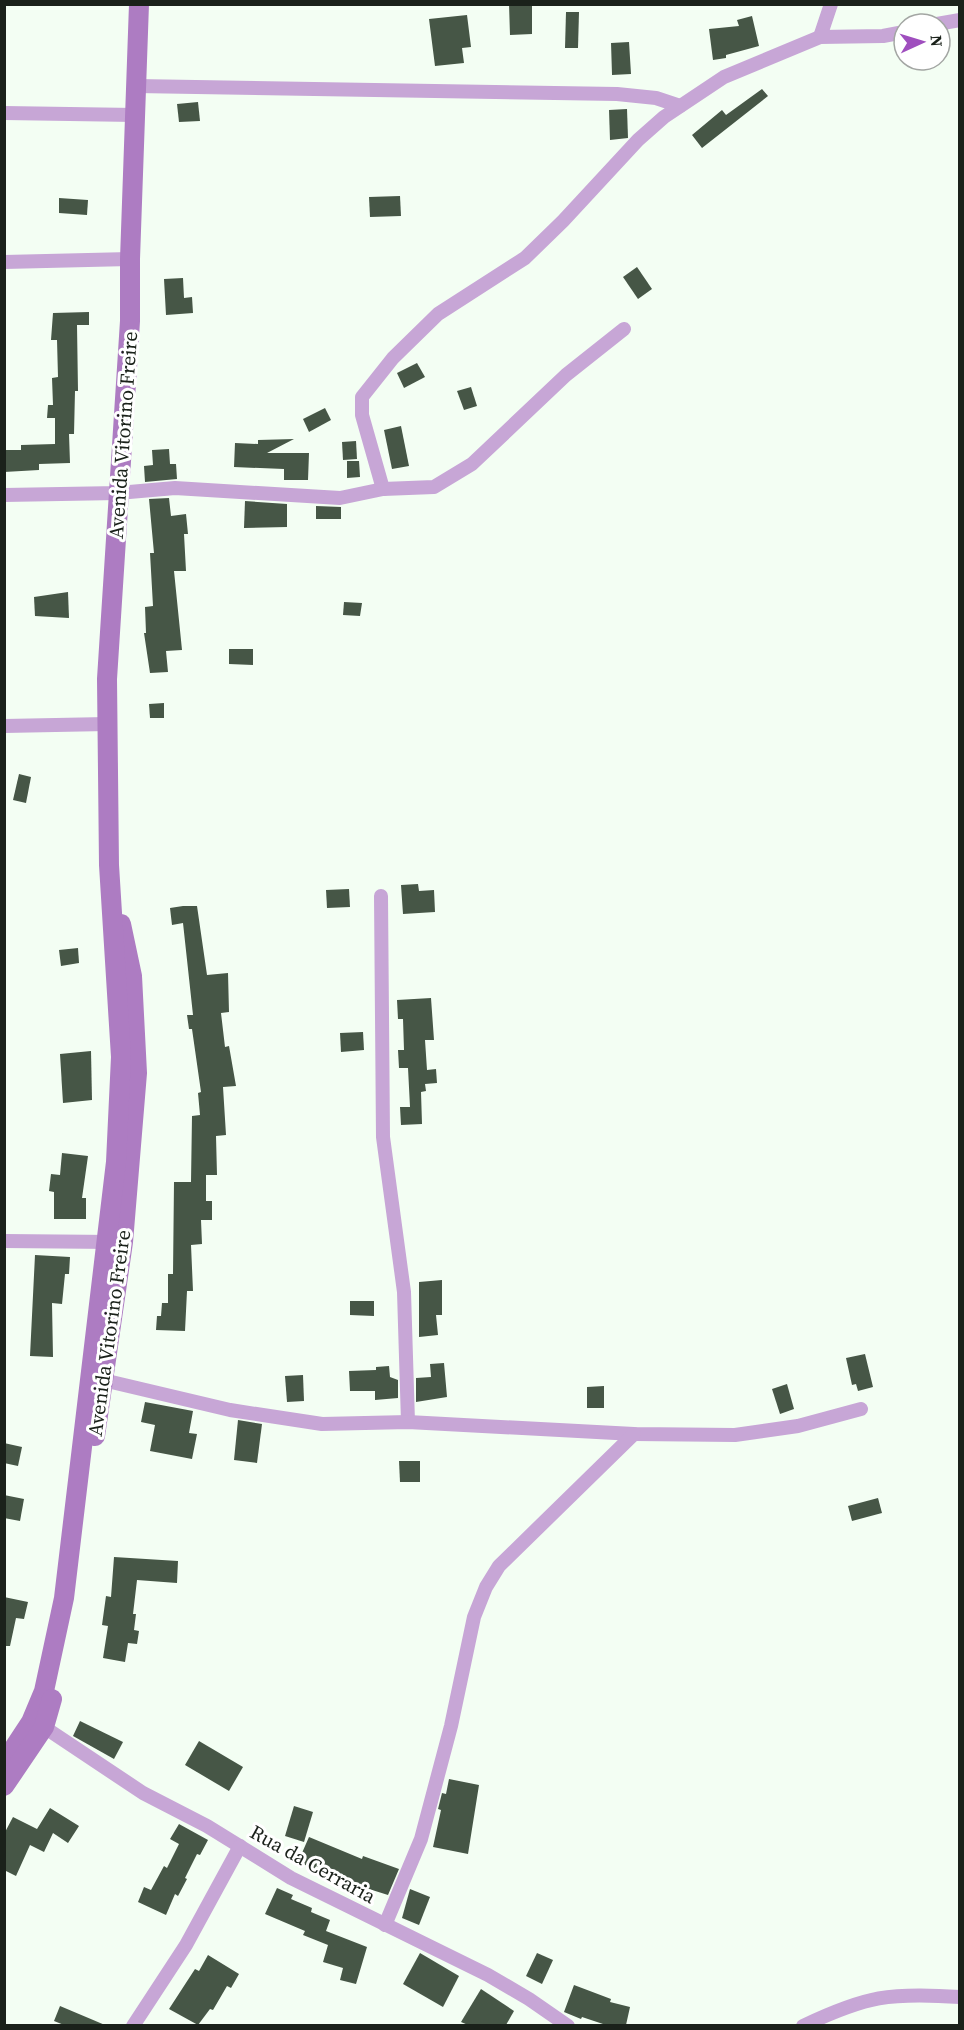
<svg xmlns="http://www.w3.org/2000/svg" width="964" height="2030" viewBox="0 0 964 2030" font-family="'Source Serif 4',serif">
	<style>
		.building { fill: #465646 }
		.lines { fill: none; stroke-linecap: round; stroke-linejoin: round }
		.street { stroke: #c7a6d6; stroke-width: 14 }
		.secondary { stroke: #ad7cc2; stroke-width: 20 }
		.labels { text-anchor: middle; stroke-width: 6; stroke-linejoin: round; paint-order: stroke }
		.street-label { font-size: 20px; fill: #1a211a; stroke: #fff }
	</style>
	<rect width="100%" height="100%" fill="#f3fef3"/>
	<!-- building -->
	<g class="building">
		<path d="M509 4H532V34L510 35Z"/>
		<path d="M566 12H579L578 48H565Z"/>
		<path d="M467 15 471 47 462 48 464 63 435 66 429 19Z"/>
		<path d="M752 16 759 46 726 55V58L713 60 709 29 739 26 737 20Z"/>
		<path d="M629 42 631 74 612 75 611 43Z"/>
		<path d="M762 89 768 96 702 148 692 135 722 110 726 115Z"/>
		<path d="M198 102 200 121 179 122 177 104Z"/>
		<path d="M627 109 628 138 610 140 609 110Z"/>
		<path d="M400 196 401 216 370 217 369 197Z"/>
		<path d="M59 198 88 200 87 215 59 213Z"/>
		<path d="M637 267 652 289 638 299 623 277Z"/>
		<path d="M183 278 184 298 192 297 193 313 166 315 164 279Z"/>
		<path d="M89 312V325H77L78 391H75L74 434H69L70 463 39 464V470L4 472V450H21V445L55 444V418H47L48 405H53L52 378 58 377 57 340H51L53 313Z"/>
		<path d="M417 363 425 377 404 388 397 373Z"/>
		<path d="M471 387 477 406 464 410 457 391Z"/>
		<path d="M325 408 331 420 309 432 303 419Z"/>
		<path d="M401 426 409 466 392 469 384 430Z"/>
		<path d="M294 439 267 453H309L308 480H284V469L234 467 235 443 258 444V440Z"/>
		<path d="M356 441 357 459 343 460 342 442Z"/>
		<path d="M169 449 170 464H176L177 479 145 482 144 466 153 465 152 450Z"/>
		<path d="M347 461H359L360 477 347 478Z"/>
		<path d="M169 498 171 516 186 514 188 534H184L186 571H174L182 650 166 651 168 672 150 673 144 633H146L145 607 153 606 150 553H154L149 499Z"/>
		<path d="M245 501 287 504V527L244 528Z"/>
		<path d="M316 506 341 507V519H316Z"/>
		<path d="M68 592 69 618 35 616 34 597Z"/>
		<path d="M344 602 362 603 360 616 343 615Z"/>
		<path d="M229 649H253V665L229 664Z"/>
		<path d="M164 703V718H150L149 704Z"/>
		<path d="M19 774 31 777 26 803 13 800Z"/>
		<path d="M418 884 419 891 434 890 435 912 403 914 401 885Z"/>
		<path d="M349 889 350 907 327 908 326 890Z"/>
		<path d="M183 906H197L207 975 228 973 229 1012 221 1013 225 1047 229 1046 236 1086 223 1087 226 1135 216 1136 217 1175H206V1201H212V1220H201L202 1244 191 1245 193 1291H187L185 1331 156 1330 157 1316H161L162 1303H168V1274H173L174 1182H191L192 1116 200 1115 198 1093 201 1092 192 1029H189L187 1015H193L183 923 172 925 170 908Z"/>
		<path d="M78 948 79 963 61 966 59 950Z"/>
		<path d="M431 998 434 1040H425L427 1070 436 1069 437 1083 425 1084 426 1091 421 1092 422 1124 401 1125 400 1107H410L408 1068H399L398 1050H404L403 1019H398L397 1000Z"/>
		<path d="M363 1032 364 1050 341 1052 340 1033Z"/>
		<path d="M91 1051 92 1100 63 1103 60 1054Z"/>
		<path d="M62 1153 88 1156 82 1198H86V1219H54V1192L49 1191 51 1174 60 1175Z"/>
		<path d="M35 1255 70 1257 69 1274H65L62 1304 52 1303 53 1357 30 1356Z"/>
		<path d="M442 1280V1315H436L438 1335 419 1337V1282Z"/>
		<path d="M350 1301H374V1316L350 1315Z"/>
		<path d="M865 1354 873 1387 858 1391 856 1384 852 1385 846 1358Z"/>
		<path d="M444 1363 447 1397 416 1402V1378L431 1377 430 1364Z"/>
		<path d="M389 1366 390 1377 398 1380V1398L375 1400V1391H350L349 1371 376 1370V1367Z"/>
		<path d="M303 1375 304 1401 287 1402 285 1376Z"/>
		<path d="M787 1384 794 1409 780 1414 772 1389Z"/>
		<path d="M604 1386V1408H587V1387Z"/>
		<path d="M145 1402 193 1411 189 1433 197 1434 192 1459 150 1451 155 1425 141 1422Z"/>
		<path d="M238 1420 262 1424 257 1463 234 1460Z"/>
		<path d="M4 1443 22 1447 18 1466 4 1463Z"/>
		<path d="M399 1461H420V1482H400Z"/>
		<path d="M4 1495 24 1499 20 1521 4 1518Z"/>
		<path d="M878 1498 882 1513 852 1521 848 1506Z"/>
		<path d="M114 1557 178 1561 177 1583 137 1580 133 1614H136L134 1630 139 1631 137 1644 128 1643 125 1662 103 1658 108 1626 102 1625 106 1596 111 1597Z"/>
		<path d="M4 1597 28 1602 24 1619 16 1618 10 1646H4Z"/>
		<path d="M80 1721 123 1742 114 1759 73 1736Z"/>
		<path d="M199 1741 243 1767 229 1791 185 1765Z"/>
		<path d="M449 1779 479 1785 468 1854 433 1847 441 1810 438 1809 442 1793 446 1794Z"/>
		<path d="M294 1806 313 1812 304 1842 285 1836Z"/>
		<path d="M50 1808 79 1826 68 1843 53 1833 44 1852 30 1845 16 1876 4 1870V1834L13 1817 37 1829Z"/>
		<path d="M179 1824 208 1840 200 1855 197 1854 185 1878 187 1879 178 1896 175 1894 166 1915 138 1902 144 1887 151 1890 164 1866 167 1868 179 1844 170 1839Z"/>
		<path d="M309 1837 362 1859 363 1856 399 1869 388 1895 353 1884 354 1882 316 1866 315 1869 298 1862Z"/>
		<path d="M277 1888 293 1895 291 1899 312 1908 311 1912 330 1920 326 1931 367 1947 356 1984 340 1980 343 1968 323 1962 328 1945 303 1935 305 1931 265 1914Z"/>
		<path d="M410 1889 430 1897 419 1925 402 1918Z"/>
		<path d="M420 1953 459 1976 443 2007 403 1984Z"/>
		<path d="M537 1953 553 1960 542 1984 526 1976Z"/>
		<path d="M208 1955 239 1974 231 1988 227 1986 213 2010 210 2009 198 2025 169 2009 195 1969 199 1971Z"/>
		<path d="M574 1985 611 1999 610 2002 630 2007 626 2025 603 2024 582 2017 581 2019 564 2012Z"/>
		<path d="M481 1989 514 2011 506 2025H468L461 2022Z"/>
		<path d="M60 2006 105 2025H64L54 2021Z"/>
	</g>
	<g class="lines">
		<!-- street -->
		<g class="street">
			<path d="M937 24 960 20"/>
			<path d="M820 37 831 4"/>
			<path d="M136 86 617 94 656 98 680 106"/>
			<path d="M4 113 135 115"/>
			<path d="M4 262 130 259"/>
			<path d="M383 489 362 415V397L393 358 438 314 525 258 563 221 638 140 664 117 724 77 820 37 883 36 904 32"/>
			<path d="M4 495 118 493 175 488 340 498 383 489 434 487 472 464 566 375 624 329"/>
			<path d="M4 726 107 724"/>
			<path d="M381 896 383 1137 404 1292 408 1422"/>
			<path d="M4 1241 113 1242"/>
			<path d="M103 1380 230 1410 322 1424 408 1422 634 1434 735 1435 798 1426 861 1409"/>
			<path d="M44 1727 143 1793 207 1826 291 1878 488 1975 529 1999 568 2026"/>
			<path d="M385 1925 421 1839 451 1726 474 1617 486 1587 499 1566 634 1434"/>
			<path d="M133 2026 186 1945 240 1846"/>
			<path d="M803 2026C866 1996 890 1992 960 1997"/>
		</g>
		<!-- secondary -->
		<g class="secondary">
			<path d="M95 1436 123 1242 137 1073 132 976 121 924"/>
			<path d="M4 1763 31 1722 44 1691 64 1598 116 1162 121 1057 109 865 107 679 130 321V259L139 4"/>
			<path d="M4 1786 44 1727 52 1699"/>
		</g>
	</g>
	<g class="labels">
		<!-- street labels -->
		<g class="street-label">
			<text transform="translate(123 435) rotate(-86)" y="7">Avenida Vitorino Freire</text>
			<text transform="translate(109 1333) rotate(-82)" y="7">Avenida Vitorino Freire</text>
			<text transform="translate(313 1864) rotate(29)" y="7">Rua da Cerraria</text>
		</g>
	</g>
	<!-- border -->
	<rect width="964" height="2030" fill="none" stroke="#1a211a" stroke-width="12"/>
	<!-- north arrow -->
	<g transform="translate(922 42) rotate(86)"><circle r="28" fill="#ffffff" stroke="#a3a6a3" stroke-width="1.5"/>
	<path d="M0-4.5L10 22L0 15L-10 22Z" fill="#9f4ebe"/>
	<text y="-9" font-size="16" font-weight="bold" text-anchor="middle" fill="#1a211a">N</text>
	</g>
</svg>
